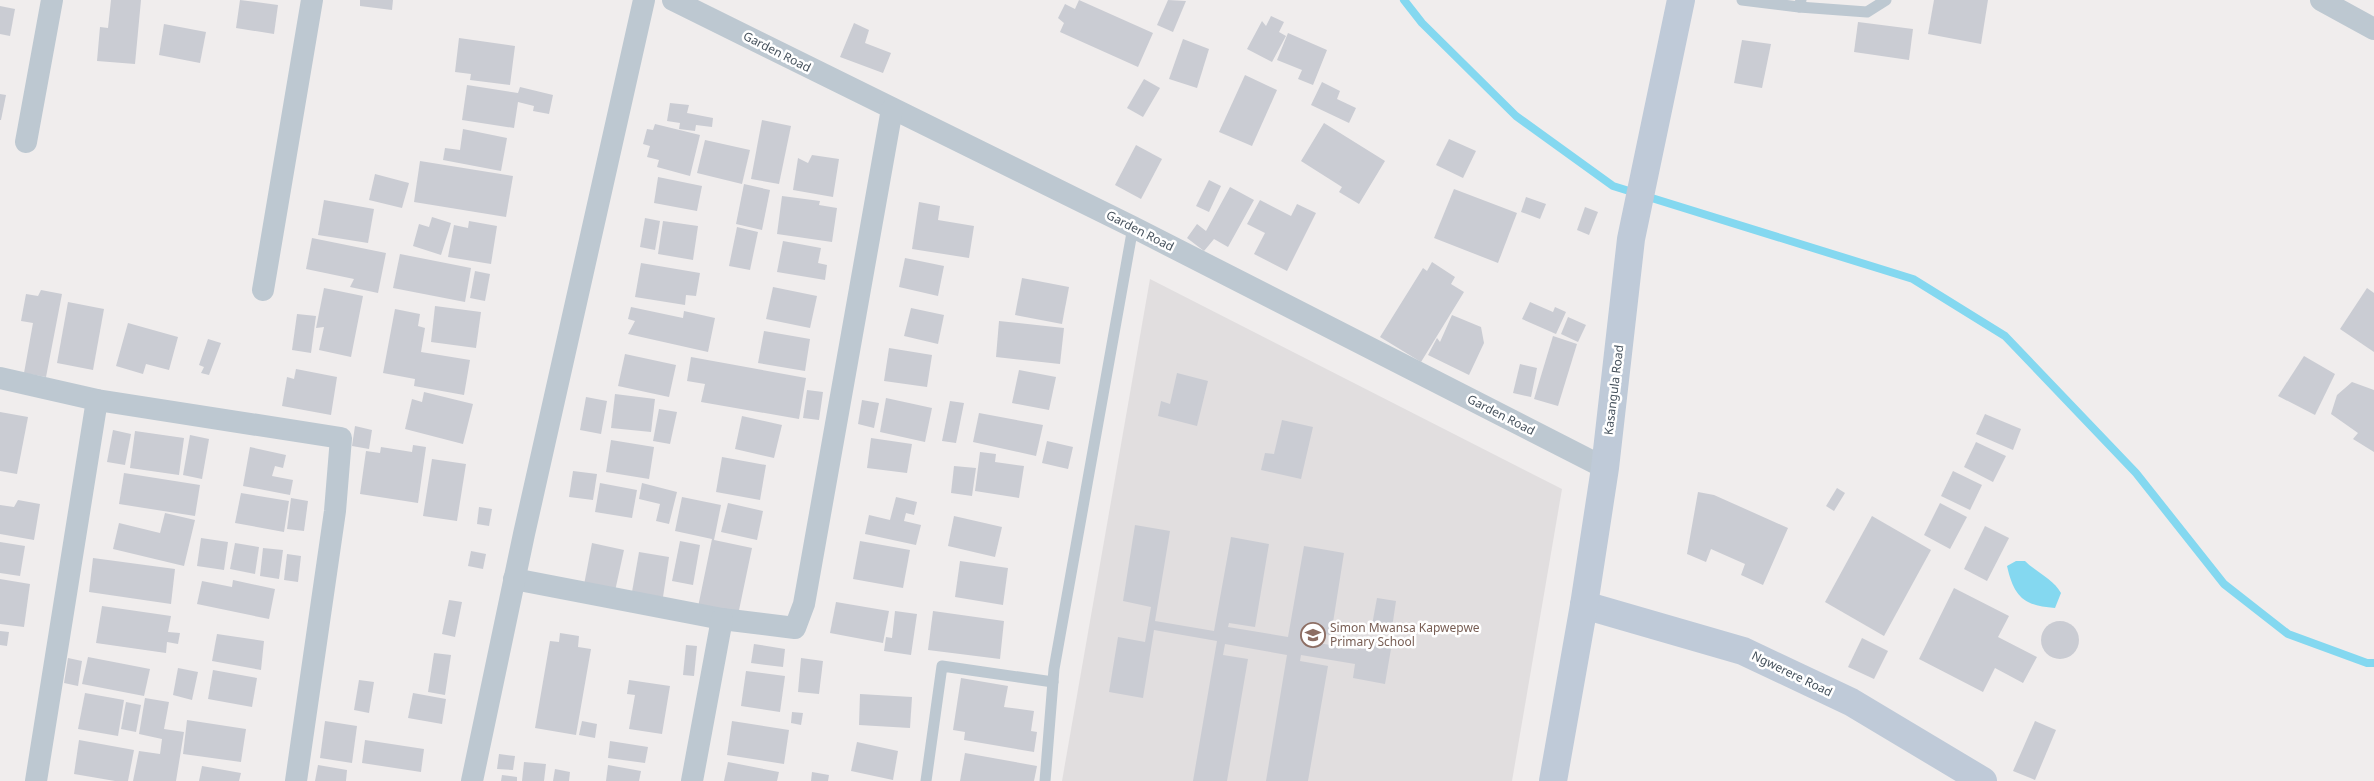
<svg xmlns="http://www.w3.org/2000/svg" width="2374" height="781" viewBox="0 0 2374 781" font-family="'Noto Sans',sans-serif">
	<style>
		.education { fill: #e1dedf }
		.water { fill: #84d8f0 }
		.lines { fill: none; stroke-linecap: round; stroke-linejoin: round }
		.stream { stroke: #84d8f0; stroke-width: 8 }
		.building { fill: #caccd3 }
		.lane { stroke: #bdc8d1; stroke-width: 11 }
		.street { stroke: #bdc8d1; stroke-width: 22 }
		.secondary { stroke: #bfcad8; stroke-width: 28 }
		.labels { text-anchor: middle; stroke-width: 5; stroke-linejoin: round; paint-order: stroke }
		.street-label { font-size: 12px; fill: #45515c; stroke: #fff }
		.education-label { font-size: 12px; fill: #785e54; stroke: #fff; text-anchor: start }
	</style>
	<rect width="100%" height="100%" fill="#f0eded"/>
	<!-- education -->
	<path class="education" d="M1150 279 1562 489 1512 781H1062Z"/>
	<!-- water -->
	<path class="water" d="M2016 561H2025C2036 572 2054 580 2061 593L2055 608C2024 606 2014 597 2007 566Z"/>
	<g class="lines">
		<!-- stream -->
		<path class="stream" d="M1404 0 1422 23 1516 116 1613 186 1913 279 2005 336 2136 473 2224 584 2288 634 2367 663H2374"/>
	</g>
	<!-- building -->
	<g class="building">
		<path d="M111 0H141L135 64 97 61 100 27 108 28Z"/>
		<path d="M240 0 278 5 274 34 236 28Z"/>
		<path d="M360 0H393L392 10 360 6Z"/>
		<path d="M1079 0 1153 33 1138 67 1060 32 1064 23 1058 18 1065 4 1075 9Z"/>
		<path d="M1168 0 1186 1 1173 32 1157 25Z"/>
		<path d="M1934 0H1988L1981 44 1928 34Z"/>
		<path d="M0 6 15 9 10 36 0 34Z"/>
		<path d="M1271 16 1284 22 1279 32 1286 36 1272 62 1247 49 1262 21 1266 26Z"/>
		<path d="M1858 22 1913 29 1909 60 1854 52Z"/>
		<path d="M854 23 869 30 865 43 891 53 883 73 840 57Z"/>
		<path d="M164 24 206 32 200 63 159 55Z"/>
		<path d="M1288 33 1327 50 1313 85 1298 79 1302 70 1277 60Z"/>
		<path d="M459 38 515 46 510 85 470 80 471 74 455 72Z"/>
		<path d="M1183 39 1209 49 1197 88 1169 79Z"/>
		<path d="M1742 40 1771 44 1762 88 1734 83Z"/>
		<path d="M1245 75 1277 90 1252 146 1219 132Z"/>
		<path d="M1144 79 1160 88 1143 117 1127 108Z"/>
		<path d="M1322 82 1340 91 1337 99 1356 108 1349 123 1311 105Z"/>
		<path d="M467 85 518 93 520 87 553 95 549 114 533 111 534 106 518 102 514 128 462 120Z"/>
		<path d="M0 94 6 95 1 120H0Z"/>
		<path d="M670 103 689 105 687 113 713 118 712 127 696 125 695 131 679 129 680 123 667 121Z"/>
		<path d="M762 120 791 126 779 184 751 179Z"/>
		<path d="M1324 123 1385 161 1359 204 1339 192 1342 187 1301 161Z"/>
		<path d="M655 124 700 135 690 176 657 167 659 160 647 157 650 146 643 144 647 129 653 130Z"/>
		<path d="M463 129 507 138 501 171 443 160 445 148 460 150Z"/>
		<path d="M1449 139 1476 151 1463 178 1436 165Z"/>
		<path d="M705 140 750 150 742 184 697 173Z"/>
		<path d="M1136 145 1162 159 1141 199 1115 185Z"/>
		<path d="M812 155 839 159 833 197 793 190 798 158 808 163Z"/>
		<path d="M420 161 513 176 506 217 414 202Z"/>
		<path d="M375 174 409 183 402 208 369 200Z"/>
		<path d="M658 177 702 186 697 211 654 203Z"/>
		<path d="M1209 180 1221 186 1209 212 1196 206Z"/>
		<path d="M744 184 770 190 762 230 736 224Z"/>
		<path d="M1230 187 1254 200 1228 247 1214 239 1204 251 1187 238 1197 224 1206 231Z"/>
		<path d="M1454 189 1517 213 1498 263 1434 238Z"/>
		<path d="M782 196 820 201 819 205 837 208 832 242 777 234Z"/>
		<path d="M1526 197 1546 204 1540 219 1521 212Z"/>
		<path d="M324 200 374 209 368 243 318 235Z"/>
		<path d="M1260 200 1291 216 1297 204 1316 213 1287 271 1254 254 1265 233 1247 224Z"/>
		<path d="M919 202 940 206 938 220 974 226 969 258 912 249Z"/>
		<path d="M1585 207 1598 212 1589 235 1577 230Z"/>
		<path d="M432 217 451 223 441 255 413 246 419 224 429 227Z"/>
		<path d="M645 218 660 221 655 250 640 247Z"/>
		<path d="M469 221 497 226 491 264 448 257 454 225 468 228Z"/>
		<path d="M663 221 698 226 693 260 658 254Z"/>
		<path d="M737 227 758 232 750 270 729 266Z"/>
		<path d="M312 238 386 253 378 293 350 287 354 279 306 269Z"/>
		<path d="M783 241 821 248 818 263 827 265 825 280 777 272Z"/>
		<path d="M400 254 471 268 465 302 393 288Z"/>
		<path d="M905 258 944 266 938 296 899 287Z"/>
		<path d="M1432 262 1455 277 1451 284 1464 292 1421 362 1380 337 1423 268 1427 271Z"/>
		<path d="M641 263 700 273 696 296 686 295 685 305 635 297Z"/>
		<path d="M475 271 490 274 485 301 470 298Z"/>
		<path d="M1022 278 1069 287 1062 324 1015 315Z"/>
		<path d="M773 287 817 296 810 328 766 319Z"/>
		<path d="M324 288 363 296 351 357 319 350 324 327 316 328Z"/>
		<path d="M2367 288 2374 293V352L2340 329Z"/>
		<path d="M41 290 62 294 46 377 24 373 33 323 21 321 26 294 38 296Z"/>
		<path d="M68 302 104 309 93 370 57 363Z"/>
		<path d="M1530 302 1553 312 1555 307 1566 312 1556 334 1522 319Z"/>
		<path d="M435 306 481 312 476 348 431 342Z"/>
		<path d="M631 307 683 318 684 311 715 318 708 352 628 334 635 321 628 319Z"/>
		<path d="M911 308 944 315 938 344 904 336Z"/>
		<path d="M395 309 420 314 418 326 425 328 421 352 470 360 464 395 414 386 415 379 383 373Z"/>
		<path d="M297 314 316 316 311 353 292 350Z"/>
		<path d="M1452 315 1481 327 1484 343 1469 375 1428 355 1437 338 1440 342Z"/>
		<path d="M1568 317 1586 325 1578 342 1561 334Z"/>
		<path d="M999 321 1064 328 1060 364 996 357Z"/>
		<path d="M128 323 178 337 169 370 146 364 143 374 116 366Z"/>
		<path d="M764 331 810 339 805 371 758 363Z"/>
		<path d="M1553 336 1577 344 1558 406 1534 399Z"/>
		<path d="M208 339 221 343 209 375 201 373 204 367 199 365Z"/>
		<path d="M889 348 932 355 927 387 884 381Z"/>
		<path d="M625 354 676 365 669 397 618 386Z"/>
		<path d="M2304 356 2335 374 2315 415 2278 396Z"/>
		<path d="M691 357 806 378 799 419 701 402 705 384 687 381Z"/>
		<path d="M1520 364 1537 368 1531 397 1513 393Z"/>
		<path d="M296 369 337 377 331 415 282 406 287 377 294 379Z"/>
		<path d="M1019 370 1056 377 1049 410 1012 403Z"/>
		<path d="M1177 373 1208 381 1197 426 1158 416 1161 401 1170 404Z"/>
		<path d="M2352 382 2374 390V452L2353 439 2358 433 2331 414 2337 395Z"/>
		<path d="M807 390 823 392 819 420 803 418Z"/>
		<path d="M424 392 473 404 463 444 405 429 412 399 422 402Z"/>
		<path d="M615 394 655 399 651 432 611 428Z"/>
		<path d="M586 397 607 401 601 434 580 430Z"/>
		<path d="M886 398 932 408 925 442 880 432Z"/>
		<path d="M862 400 879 403 874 428 858 424Z"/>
		<path d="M950 401 964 403 956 443 942 441Z"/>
		<path d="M659 409 677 412 670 444 653 441Z"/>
		<path d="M0 412 28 417 17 474 0 471Z"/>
		<path d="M979 413 1043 425 1036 456 973 442Z"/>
		<path d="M1985 414 2021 429 2013 450 1976 434Z"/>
		<path d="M742 416 782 425 774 458 735 449Z"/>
		<path d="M1282 420 1313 427 1301 479 1261 470 1265 453 1274 454Z"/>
		<path d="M355 426 372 430 369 449 352 446Z"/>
		<path d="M113 430 131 434 125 465 107 462Z"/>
		<path d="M135 431 184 438 179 475 130 468Z"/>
		<path d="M190 435 209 439 202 479 183 475Z"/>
		<path d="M871 438 912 444 907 473 867 468Z"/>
		<path d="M611 440 654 447 649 479 606 472Z"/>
		<path d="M1047 441 1073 447 1068 469 1042 463Z"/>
		<path d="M1976 442 2006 456 1993 482 1964 467Z"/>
		<path d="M413 445 426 447 418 503 360 494 366 451 380 453 381 447 412 452Z"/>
		<path d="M250 447 286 455 283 468 275 466 272 476 293 480 290 495 243 486Z"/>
		<path d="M980 452 996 454 995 462 1024 466 1019 498 975 491Z"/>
		<path d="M722 457 766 465 760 500 716 492Z"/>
		<path d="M432 459 466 464 457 521 423 516Z"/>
		<path d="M954 466 976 468 972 496 951 493Z"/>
		<path d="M573 471 597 474 593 500 569 497Z"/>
		<path d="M1953 471 1982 485 1970 510 1941 496Z"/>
		<path d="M124 473 200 485 195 516 119 504Z"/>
		<path d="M600 483 637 490 632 518 595 512Z"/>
		<path d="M642 483 677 492 669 524 656 521 660 504 639 499Z"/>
		<path d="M1837 488 1845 493 1834 511 1826 506Z"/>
		<path d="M1698 492 1714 495 1788 528 1763 585 1741 575 1745 564 1711 549 1706 562 1687 554Z"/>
		<path d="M241 493 289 501 284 532 235 523Z"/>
		<path d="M682 497 721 505 714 540 752 548 738 615 698 607 712 539 675 531Z"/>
		<path d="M896 497 917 502 914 515 906 513 904 521 921 525 916 545 865 534 869 515 890 520Z"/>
		<path d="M291 498 308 501 304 531 287 529Z"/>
		<path d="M18 500 40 504 34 540 0 534V505L14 507Z"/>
		<path d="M728 503 763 511 757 540 721 532Z"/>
		<path d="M1940 503 1967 517 1950 549 1924 535Z"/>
		<path d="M479 507 492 509 489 526 477 524Z"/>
		<path d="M165 513 195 520 184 566 113 549 119 523 160 533Z"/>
		<path d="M954 516 1002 527 995 557 948 546Z"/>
		<path d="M1872 516 1931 550 1884 636 1825 602Z"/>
		<path d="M1135 525 1170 531 1155 621 1214 631 1231 537 1269 544 1255 627 1229 623 1228 627 1288 637 1304 546 1344 553 1331 635 1303 631 1302 640 1358 650 1359 641 1366 645 1367 639 1392 643 1385 684 1353 678 1355 664 1301 655 1300 661 1328 666 1308 781H1266L1287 655 1225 644 1223 655 1248 659 1227 781H1193L1217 641 1154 630 1143 698 1109 692 1118 637 1145 642 1151 607 1123 601Z"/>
		<path d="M1985 526 2009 538 1987 581 1964 569Z"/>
		<path d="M201 538 228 542 224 570 197 566Z"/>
		<path d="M680 541 700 545 693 585 672 581Z"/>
		<path d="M860 541 910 550 903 588 853 579Z"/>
		<path d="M0 542 25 546 20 576 0 573Z"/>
		<path d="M235 543 259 547 255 574 230 569Z"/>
		<path d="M592 543 624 550 615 591 584 585Z"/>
		<path d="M263 548 283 550 279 579 260 576Z"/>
		<path d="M471 551 486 554 483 569 468 566Z"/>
		<path d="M639 552 669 557 663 597 632 592Z"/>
		<path d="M287 554 301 556 298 582 284 580Z"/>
		<path d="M93 558 175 569 171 604 89 592Z"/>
		<path d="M960 561 1008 568 1003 605 955 597Z"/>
		<path d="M0 579 30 584 24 627 0 624Z"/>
		<path d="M233 580 275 589 269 619 197 604 202 581 232 587Z"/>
		<path d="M1954 588 2009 616 1998 637 2037 657 2023 683 1995 668 1983 692 1919 659Z"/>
		<path d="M1377 598 1396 601 1392 628 1372 625Z"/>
		<path d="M449 600 462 602 455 637 442 634Z"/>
		<path d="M836 602 889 611 883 643 830 633Z"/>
		<path d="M102 606 171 616 168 632 180 633 178 644 167 642 166 653 96 643Z"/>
		<path d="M895 611 917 614 911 655 884 651 886 637 892 638Z"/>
		<path d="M933 611 1004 621 1000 659 928 650Z"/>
		<circle cx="2060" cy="640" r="19"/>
		<path d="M0 631 9 632 7 646 0 645Z"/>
		<path d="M560 633 579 636 578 647 591 649 576 735 535 728 550 641 559 642Z"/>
		<path d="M217 634 264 641 261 670 212 661Z"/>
		<path d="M1862 638 1888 651 1874 679 1848 667Z"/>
		<path d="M754 644 785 649 783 667 751 663Z"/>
		<path d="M686 645 697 646 694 676 683 675Z"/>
		<path d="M434 653 451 655 445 695 428 692Z"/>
		<path d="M88 657 150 669 144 696 82 684Z"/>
		<path d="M68 658 82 661 78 686 64 683Z"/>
		<path d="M801 658 823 661 819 694 798 692Z"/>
		<path d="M178 668 198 672 192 700 173 695Z"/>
		<path d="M213 670 257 678 252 707 208 699Z"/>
		<path d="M746 671 785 676 780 712 741 706Z"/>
		<path d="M961 678 1008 686 1004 707 1034 711 1031 731 1037 732 1034 752 964 740 965 732 953 730Z"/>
		<path d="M359 680 374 682 369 713 354 710Z"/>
		<path d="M629 680 670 686 662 734 629 729 635 695 627 694Z"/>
		<path d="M85 693 124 700 118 736 78 729Z"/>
		<path d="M413 693 446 699 442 724 408 718Z"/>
		<path d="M860 694 912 697 910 728 859 725Z"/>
		<path d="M145 698 169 702 164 729 184 732 176 781H133L139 751 160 754 162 739 139 734Z"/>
		<path d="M126 702 141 705 136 732 121 729Z"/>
		<path d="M792 712 803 713 801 725 791 723Z"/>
		<path d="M187 720 246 729 241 762 183 754Z"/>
		<path d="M325 721 357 726 352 763 320 758Z"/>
		<path d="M582 721 597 724 595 738 579 735Z"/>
		<path d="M732 721 789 730 784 764 727 755Z"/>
		<path d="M2035 721 2056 730 2035 780 2013 771Z"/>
		<path d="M79 740 134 750 128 781H115L74 774Z"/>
		<path d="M365 740 424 749 421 772 362 763Z"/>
		<path d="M610 741 648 747 645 763 608 758Z"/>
		<path d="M857 742 898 751 893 780 851 771Z"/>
		<path d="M965 753 1037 766 1034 781H960Z"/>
		<path d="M499 754 515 756 513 770 497 769Z"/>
		<path d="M524 762 546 764 544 781H522Z"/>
		<path d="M728 762 779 772 777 781H724Z"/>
		<path d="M318 765 347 770 346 781H315Z"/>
		<path d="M608 765 641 771 639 781H606Z"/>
		<path d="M202 766 241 773 239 781H199Z"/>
		<path d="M555 769 570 772 569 781H553Z"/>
		<path d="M812 772 829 775 828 781H811Z"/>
		<path d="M502 775 517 777V781H501Z"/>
	</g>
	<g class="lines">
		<!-- lane -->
		<g class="lane">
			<path d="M1742 0 1799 7 1801 0"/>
			<path d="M1799 7 1867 12 1886 0"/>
			<path d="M926 781 942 666 1053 682"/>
			<path d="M1045 781 1054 669 1133 227"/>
		</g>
		<!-- street -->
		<g class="street">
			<path d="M673 0 1133 227 1605 468"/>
			<path d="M2321 0 2374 29"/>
			<path d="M26 142 52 0"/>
			<path d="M263 290 312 0"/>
			<path d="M0 378 97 400 341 438 335 511 296 781"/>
			<path d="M514 579 722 619 795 628 804 604 892 109"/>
			<path d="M36 781 97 400"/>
			<path d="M472 781 524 534 644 0"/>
			<path d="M692 781 722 619"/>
		</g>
		<!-- secondary -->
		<g class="secondary">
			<path d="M1584 605 1743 651 1851 702 1983 781"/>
			<path d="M1553 781 1584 605 1605 468 1631 239 1681 0"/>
		</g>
	</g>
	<!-- icons -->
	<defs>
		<symbol id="school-ring" viewBox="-11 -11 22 22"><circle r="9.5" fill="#fff" stroke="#8d6e63" stroke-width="1.5"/><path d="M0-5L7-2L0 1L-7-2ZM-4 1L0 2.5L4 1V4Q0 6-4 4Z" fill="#8d6e63"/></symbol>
	</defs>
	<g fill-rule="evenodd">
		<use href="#school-ring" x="1299" y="621" width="28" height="28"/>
	</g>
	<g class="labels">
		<!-- street labels -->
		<g class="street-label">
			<text transform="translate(777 52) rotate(27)" y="4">Garden Road</text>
			<text transform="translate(1140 231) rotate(27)" y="4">Garden Road</text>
			<text transform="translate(1614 390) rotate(-83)" y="4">Kasangula Road</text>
			<text transform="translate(1501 415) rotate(27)" y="4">Garden Road</text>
			<text transform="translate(1792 674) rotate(26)" y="4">Ngwerere Road</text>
		</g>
		<!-- education labels -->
		<g class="education-label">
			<text x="1330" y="632">Simon Mwansa Kapwepwe<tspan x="1330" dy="14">Primary School</tspan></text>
		</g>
	</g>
</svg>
